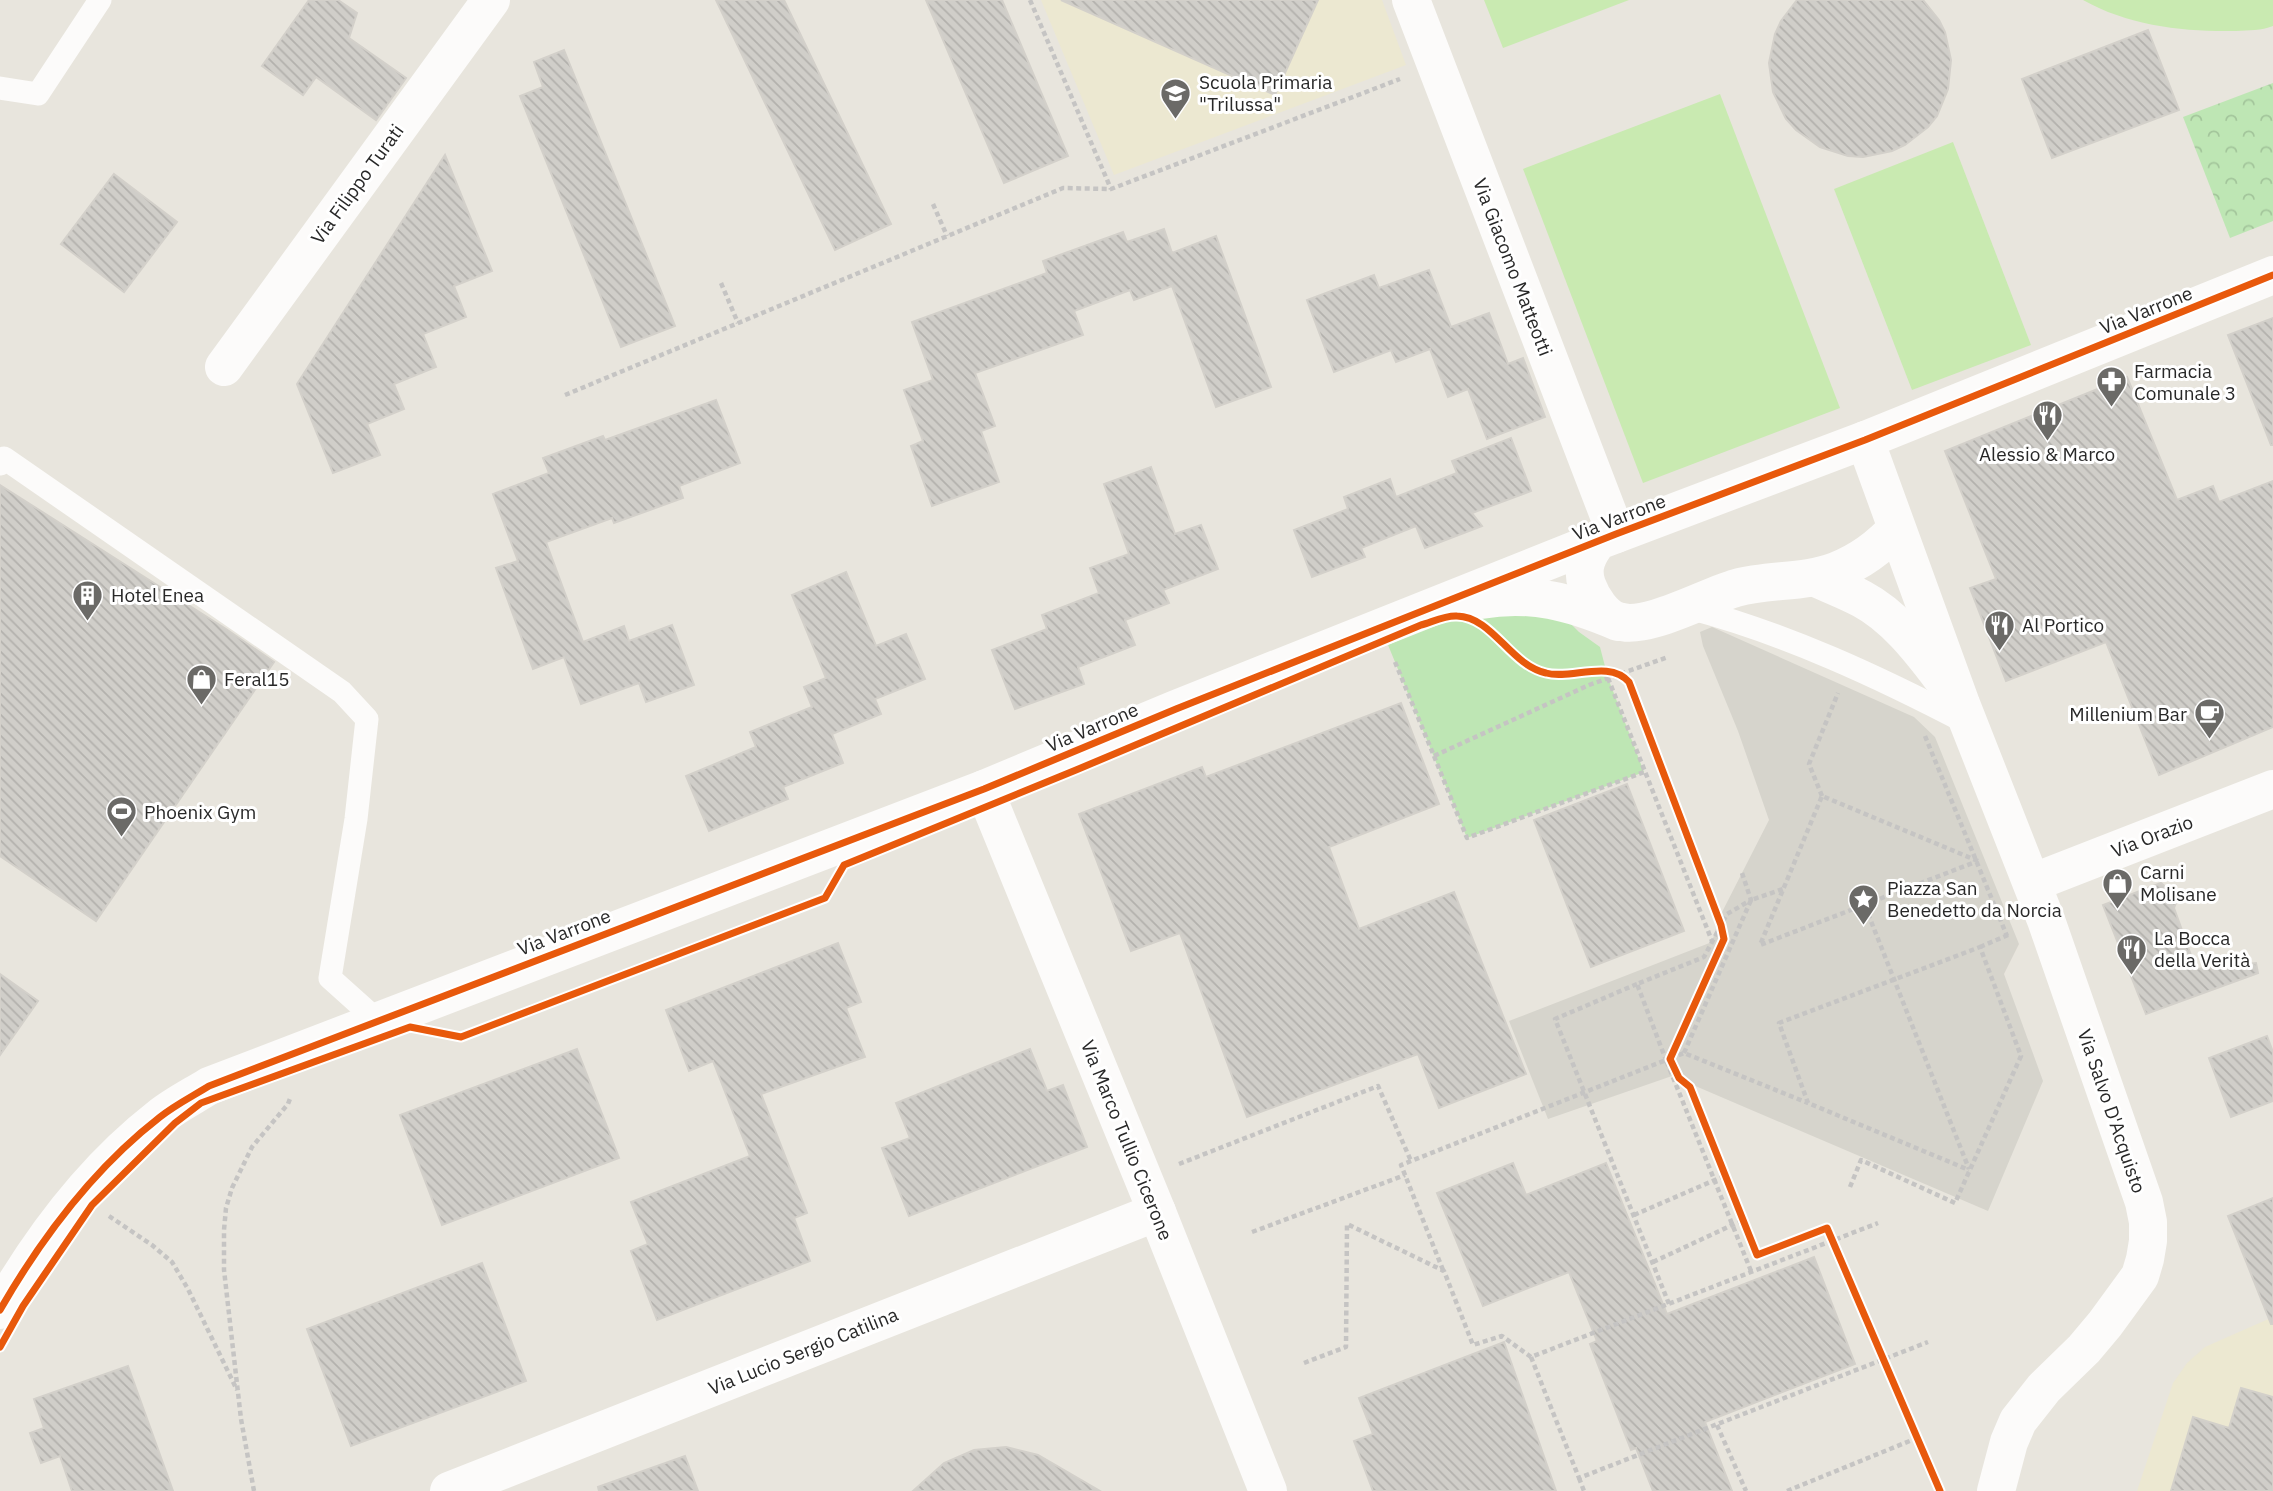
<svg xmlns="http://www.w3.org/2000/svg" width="2273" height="1491" viewBox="0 0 2273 1491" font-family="'IBM Plex Sans',sans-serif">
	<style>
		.education { fill: #ece8d1 }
		.grass { fill: #bee6b4 }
		.park { fill: url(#park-crowns) }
		.pitch { fill: #c9eab1 }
		.plaza { fill: #d6d4cc }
		.building { fill: url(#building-back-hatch); stroke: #d3d0ca; stroke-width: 2 }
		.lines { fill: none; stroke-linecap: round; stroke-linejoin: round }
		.path { stroke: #c5c4c3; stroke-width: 4.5; stroke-dasharray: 5 3.5; stroke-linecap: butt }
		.service { stroke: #fcfbfa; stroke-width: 23 }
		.minor { stroke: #fcfbfa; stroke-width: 38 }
		.tertiary { stroke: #fcfbfa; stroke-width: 38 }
		.cycleway-casing { stroke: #fff; stroke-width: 11 }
		.cycleway { stroke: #e8590c; stroke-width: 7 }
		.labels { text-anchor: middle; stroke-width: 6; stroke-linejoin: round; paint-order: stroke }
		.poi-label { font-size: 19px; fill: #282828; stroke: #fff; text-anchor: start }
		.street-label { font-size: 19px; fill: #282828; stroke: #fff }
	</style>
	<defs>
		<pattern id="park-crowns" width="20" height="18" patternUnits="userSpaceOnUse" patternTransform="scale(1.75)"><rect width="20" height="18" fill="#bee6b4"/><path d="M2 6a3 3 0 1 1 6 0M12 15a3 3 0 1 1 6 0" fill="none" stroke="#a3c59b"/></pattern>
		<pattern id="building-back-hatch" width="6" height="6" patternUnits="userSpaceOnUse" patternTransform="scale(1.75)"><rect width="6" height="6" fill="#d0cec9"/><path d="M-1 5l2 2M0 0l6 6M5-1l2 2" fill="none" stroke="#b3b1ad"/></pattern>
	</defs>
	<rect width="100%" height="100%" fill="#e8e5dd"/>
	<!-- education -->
	<g class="education">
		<path d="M1041 0H1382L1406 65 1114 175Z"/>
		<path d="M2273 1317V1491H2137L2173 1383 2187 1363 2205 1347Z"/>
	</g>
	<!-- grass -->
	<path class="grass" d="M1482 605 1564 617 1579 632 1600 647 1608 678 1644 772 1467 838 1386 640Z"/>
	<!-- park -->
	<path class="park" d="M2273 83V221L2230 238 2183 117Z"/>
	<!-- pitch -->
	<g class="pitch">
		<path d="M1484 0H1629L1503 48Z"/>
		<path d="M2083 0H2273V26C2261 31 2249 30 2236 31 2185 32 2129 26 2083 0Z"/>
		<path d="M1720 94 1840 408 1643 483 1523 169Z"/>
		<path d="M1953 142 2031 345 1912 390 1834 189Z"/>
	</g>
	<!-- plaza -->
	<path class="plaza" d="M1712 627 1914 717 1935 737 2019 944 2004 974 2043 1081 1988 1211 1672 1076 1548 1119 1509 1021 1712 942 1719 918 1769 820 1738 731 1703 646 1700 632Z"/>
	<!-- building -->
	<g class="building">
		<path d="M309 0H338L357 13 349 38 406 78 376 120 316 77 303 95 262 66Z"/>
		<path d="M716 0H784L891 224 835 250Z"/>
		<path d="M926 0H1002L1068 156 1004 183Z"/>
		<path d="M1061 0H1318L1275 95Z"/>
		<path d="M1797 0H1923L1939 20 1945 32 1951 60 1948 89 1937 116 1928 127 1905 145 1892 151 1863 157 1848 156 1820 147 1796 130 1786 119 1773 92 1769 63 1775 34 1781 21Z"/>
		<path d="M2148 30 2179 110 2052 158 2022 79Z"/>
		<path d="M564 50 675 326 621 347 520 96 543 87 534 62Z"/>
		<path d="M445 155 492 271 454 286 466 317 423 334 436 367 394 384 404 409 367 424 380 455 333 473 297 384Z"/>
		<path d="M114 174 177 222 124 292 61 244Z"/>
		<path d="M1164 229 1172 253 1216 236 1271 387 1216 407 1172 286 1134 300 1130 290 1074 311 1083 335 975 373 995 426 981 431 999 482 932 506 911 446 923 441 904 390 933 380 912 322 1047 273 1043 261 1123 232 1127 242Z"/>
		<path d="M1429 270 1451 327 1489 313 1508 364 1523 358 1545 417 1487 439 1468 389 1448 397 1430 349 1396 362 1391 350 1334 372 1307 300 1374 275 1379 288Z"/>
		<path d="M2273 318V445H2271L2228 335Z"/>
		<path d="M2127 377 2177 500 2213 486 2219 502 2273 481V727L2159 775 2106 642 2006 681 1970 588 1996 579 1945 451Z"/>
		<path d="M716 400 740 463 679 486 683 498 614 523 612 518 546 542 583 642 624 626 629 641 672 625 694 685 646 702 639 683 581 704 564 657 533 669 496 568 518 561 493 494 549 473 543 458 603 436 605 440Z"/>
		<path d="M1511 438 1531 491 1472 513 1482 526 1425 548 1416 526 1361 548 1365 557 1312 577 1294 530 1348 509 1344 497 1390 479 1396 497 1457 473 1452 461Z"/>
		<path d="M1151 467 1175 534 1201 525 1218 569 1163 590 1169 603 1125 620 1135 645 1078 667 1084 684 1015 709 992 650 1047 629 1042 615 1099 593 1090 568 1129 554 1104 484Z"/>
		<path d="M0 485 226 629 274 662 96 921 0 856Z"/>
		<path d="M846 572 876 646 906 634 925 679 875 699 881 714 832 734 843 763 783 787 788 799 709 831 686 776 756 747 750 732 812 707 804 687 826 678 792 595Z"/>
		<path d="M1401 703 1439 804 1329 847 1359 929 1454 892 1526 1074 1439 1108 1418 1054 1247 1117 1180 933 1131 951 1079 814 1202 767 1206 777Z"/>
		<path d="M1627 784 1684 931 1591 967 1534 820Z"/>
		<path d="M2161 883 2178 898 2174 908 2196 969 2256 963 2258 973 2146 1014 2103 905Z"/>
		<path d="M838 943 861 1002 846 1008 865 1057 761 1094 807 1213 794 1218 810 1261 657 1320 631 1251 648 1244 631 1202 750 1156 713 1061 689 1071 666 1010Z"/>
		<path d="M0 974 38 1001 0 1055Z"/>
		<path d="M2267 1036 2273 1052V1101L2231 1117 2209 1058Z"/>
		<path d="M577 1049 619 1158 442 1225 400 1115Z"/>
		<path d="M1030 1049 1047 1091 1063 1085 1087 1147 909 1216 882 1148 910 1138 896 1103Z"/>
		<path d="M1513 1163 1526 1195 1606 1163 1667 1314 1814 1257 1855 1364 1705 1422 1732 1491H1653L1636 1448 1631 1450 1590 1344 1597 1341 1569 1272 1483 1306 1437 1193Z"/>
		<path d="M2273 1198V1324H2271L2228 1216Z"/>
		<path d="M482 1263 526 1381 351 1446 307 1329Z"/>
		<path d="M1504 1342 1556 1491H1373L1354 1441 1373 1434 1359 1398Z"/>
		<path d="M128 1366 173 1491H72L60 1456 41 1463 30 1433 44 1428 34 1399Z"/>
		<path d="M2241 1388 2273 1397V1491H2171L2193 1417 2229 1428Z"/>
		<path d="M1006 1447 1038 1455 1100 1491H913L944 1463 974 1450Z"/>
		<path d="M685 1456 698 1491H599L598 1487Z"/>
	</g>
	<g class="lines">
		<!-- path -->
		<g class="path">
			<path d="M1030 0 1111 189"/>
			<path d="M933 204 947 236"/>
			<path d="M721 283 738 323"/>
			<path d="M565 395 1063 188 1111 189 1400 79"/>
			<path d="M1395 662 1434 756 1589 685 1668 657"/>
			<path d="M1608 678 1712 941"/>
			<path d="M1925 736 2007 936"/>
			<path d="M1434 756 1467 838 1644 772"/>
			<path d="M1822 796 1809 764 1838 693"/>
			<path d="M1978 861 1822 796 1760 945 1978 861"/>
			<path d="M1742 873 1751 900 1727 914 1704 957 1637 984 1666 1060 1684 1053 1808 1103"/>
			<path d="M1865 906 1969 1169"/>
			<path d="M1980 947 2008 935"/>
			<path d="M1637 984 1555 1019 1669 1304"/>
			<path d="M1684 1053 1751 900 1783 889"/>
			<path d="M1179 1164 1378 1086 1411 1161"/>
			<path d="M1850 1187 1861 1160 1955 1203 2021 1056 1980 947 1779 1023 1808 1103 1969 1170"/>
			<path d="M1634 1215 1724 1176"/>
			<path d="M109 1216 152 1245 172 1262 188 1289 237 1390"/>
			<path d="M1252 1232 1405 1175"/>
			<path d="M1653 1262 1743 1220"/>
			<path d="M1443 1270 1401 1165 1666 1060 1751 1271"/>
			<path d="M1531 1357 1579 1478 1928 1342"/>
			<path d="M1304 1363 1346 1347 1347 1224 1444 1271 1473 1345 1502 1336 1531 1357 1878 1223"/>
			<path d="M1717 1425 1746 1491"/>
			<path d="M1579 1478 1584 1491"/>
			<path d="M254 1491 241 1419 224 1270V1230L226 1208 232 1188 252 1147 288 1104 291 1096"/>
			<path d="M1787 1491 1917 1438"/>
		</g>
		<!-- service -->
		<g class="service">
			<path d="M0 88 38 94 100 0"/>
			<path d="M0 464 4 458 342 692 367 719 356 819 330 978 378 1021"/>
			<path d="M1689 608C1787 634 1879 677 1969 724"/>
		</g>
		<!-- minor -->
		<g class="minor">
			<path d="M224 367 491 0"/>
			<path d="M1865 440 2273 275"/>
			<path d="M1480 600C1531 591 1571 602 1618 622"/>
			<path d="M984 789 1157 1212 1268 1491"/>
			<path d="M2032 883 2273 789"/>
			<path d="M0 1310C42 1237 93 1169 160 1117 175 1105 193 1096 209 1086L984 789 1176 709 1598 541"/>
			<path d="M449 1491 1157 1212"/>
		</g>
		<!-- tertiary -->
		<g class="tertiary">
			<path d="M1411 0 1616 534"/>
			<path d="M1897 528C1880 547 1859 562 1836 571 1804 583 1769 579 1736 588 1707 596 1646 631 1618 621 1604 617 1592 599 1587 585 1581 568 1587 555 1598 541L1865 440 1961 704 2046 920 2144 1202 2148 1222V1241L2145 1259 2140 1276 2105 1324 2084 1349 2044 1388 2018 1421 2009 1442 1996 1491"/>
			<path d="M1816 578C1831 585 1847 591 1862 599 1894 616 1919 648 1941 677"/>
		</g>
		<defs>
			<g id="cycleway">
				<path d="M0 1310C42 1237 93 1169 160 1117 175 1105 193 1096 209 1086L984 789 1176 709 1616 534 1865 440 2273 275"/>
				<path d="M0 1347 23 1306 92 1205 175 1123 201 1103 410 1027 461 1037 825 898 844 865 1076 770 1421 625C1432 622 1446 615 1457 616 1493 617 1510 665 1546 673 1571 680 1609 659 1629 682L1721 925 1724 939 1670 1059 1679 1078 1690 1087 1757 1255 1827 1228 1940 1491"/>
			</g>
		</defs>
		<!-- cycleway casing -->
		<use href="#cycleway" class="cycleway-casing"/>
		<!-- cycleway -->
		<use href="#cycleway" class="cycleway"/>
	</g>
	<!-- icons -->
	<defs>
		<symbol id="school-pin" viewBox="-11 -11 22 30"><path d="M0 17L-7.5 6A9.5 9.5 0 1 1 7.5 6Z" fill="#6b6a67" stroke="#fff"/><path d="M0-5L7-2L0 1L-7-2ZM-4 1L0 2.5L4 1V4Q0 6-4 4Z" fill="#fff"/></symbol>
		<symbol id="pharmacy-pin" viewBox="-11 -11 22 30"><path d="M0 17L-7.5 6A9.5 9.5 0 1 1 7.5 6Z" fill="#6b6a67" stroke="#fff"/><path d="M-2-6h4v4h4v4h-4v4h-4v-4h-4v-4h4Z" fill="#fff"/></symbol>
		<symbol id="restaurant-pin" viewBox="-11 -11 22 30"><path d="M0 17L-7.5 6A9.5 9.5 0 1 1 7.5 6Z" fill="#6b6a67" stroke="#fff"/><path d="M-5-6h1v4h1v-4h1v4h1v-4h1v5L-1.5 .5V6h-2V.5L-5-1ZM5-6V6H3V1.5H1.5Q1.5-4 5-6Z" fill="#fff"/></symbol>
		<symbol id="building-pin" viewBox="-11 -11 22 30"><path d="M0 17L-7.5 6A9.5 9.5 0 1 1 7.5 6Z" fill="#6b6a67" stroke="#fff"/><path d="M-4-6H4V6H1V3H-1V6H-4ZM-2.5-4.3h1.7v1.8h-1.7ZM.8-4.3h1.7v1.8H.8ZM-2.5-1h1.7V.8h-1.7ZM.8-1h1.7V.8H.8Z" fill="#fff"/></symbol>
		<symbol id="shop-pin" viewBox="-11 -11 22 30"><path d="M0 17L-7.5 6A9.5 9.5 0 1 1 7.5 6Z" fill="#6b6a67" stroke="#fff"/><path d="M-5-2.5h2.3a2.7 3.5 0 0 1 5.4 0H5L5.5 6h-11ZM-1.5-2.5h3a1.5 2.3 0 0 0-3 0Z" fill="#fff"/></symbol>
		<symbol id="cafe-pin" viewBox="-11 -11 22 30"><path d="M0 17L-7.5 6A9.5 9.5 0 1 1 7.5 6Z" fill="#6b6a67" stroke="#fff"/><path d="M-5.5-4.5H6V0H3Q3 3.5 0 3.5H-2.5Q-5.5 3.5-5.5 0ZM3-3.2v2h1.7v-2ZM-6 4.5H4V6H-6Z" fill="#fff"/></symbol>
		<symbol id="stadium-pin" viewBox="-11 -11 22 30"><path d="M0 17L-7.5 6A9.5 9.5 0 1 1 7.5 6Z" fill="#6b6a67" stroke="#fff"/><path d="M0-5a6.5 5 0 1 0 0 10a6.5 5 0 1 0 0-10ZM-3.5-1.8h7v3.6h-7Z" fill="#fff"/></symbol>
		<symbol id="sight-pin" viewBox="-11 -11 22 30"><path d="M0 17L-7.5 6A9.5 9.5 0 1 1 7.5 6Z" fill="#6b6a67" stroke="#fff"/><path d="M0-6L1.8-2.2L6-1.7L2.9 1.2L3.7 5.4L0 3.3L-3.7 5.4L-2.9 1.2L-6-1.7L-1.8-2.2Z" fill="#fff"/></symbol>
	</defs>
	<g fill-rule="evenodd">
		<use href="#school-pin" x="1158" y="76" width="35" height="47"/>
		<use href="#pharmacy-pin" x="2094" y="364" width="35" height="47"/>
		<use href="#restaurant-pin" x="2030" y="398" width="35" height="47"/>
		<use href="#building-pin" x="70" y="578" width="35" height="47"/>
		<use href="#restaurant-pin" x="1982" y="608" width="35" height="47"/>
		<use href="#shop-pin" x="184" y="662" width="35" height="47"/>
		<use href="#cafe-pin" x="2192" y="696" width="35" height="47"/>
		<use href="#stadium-pin" x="104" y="794" width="35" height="47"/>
		<use href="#shop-pin" x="2100" y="866" width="35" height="47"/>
		<use href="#sight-pin" x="1846" y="882" width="35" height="47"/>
		<use href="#restaurant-pin" x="2114" y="932" width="35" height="47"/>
	</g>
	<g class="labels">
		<!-- poi labels -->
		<g class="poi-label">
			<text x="1199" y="89">Scuola Primaria<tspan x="1199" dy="22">"Trilussa"</tspan></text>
			<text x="2134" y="378">Farmacia<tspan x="2134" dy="22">Comunale 3</tspan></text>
			<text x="2047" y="461" text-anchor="middle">Alessio &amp; Marco</text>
			<text x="111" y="602">Hotel Enea</text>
			<text x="2022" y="632">Al Portico</text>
			<text x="224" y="686">Feral15</text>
			<text x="2187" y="721" text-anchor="end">Millenium Bar</text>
			<text x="144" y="819">Phoenix Gym</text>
			<text x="2140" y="879">Carni<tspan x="2140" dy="22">Molisane</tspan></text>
			<text x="1887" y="895">Piazza San<tspan x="1887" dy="22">Benedetto da Norcia</tspan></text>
			<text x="2154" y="945">La Bocca<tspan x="2154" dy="22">della Verità</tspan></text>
		</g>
		<!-- street labels -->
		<g class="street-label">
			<text transform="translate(357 184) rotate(-54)" y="7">Via Filippo Turati</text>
			<text transform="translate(1513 267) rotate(69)" y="7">Via Giacomo Matteotti</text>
			<text transform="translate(2146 310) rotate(-22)" y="7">Via Varrone</text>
			<text transform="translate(1619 517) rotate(-21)" y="7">Via Varrone</text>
			<text transform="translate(1092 727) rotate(-23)" y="7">Via Varrone</text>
			<text transform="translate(2152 836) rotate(-21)" y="7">Via Orazio</text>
			<text transform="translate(564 932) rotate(-21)" y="7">Via Varrone</text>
			<text transform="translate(2112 1111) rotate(71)" y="7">Via Salvo D'Acquisto</text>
			<text transform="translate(1127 1140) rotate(68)" y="7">Via Marco Tullio Cicerone</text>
			<text transform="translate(803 1351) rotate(-22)" y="7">Via Lucio Sergio Catilina</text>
		</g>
	</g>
</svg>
